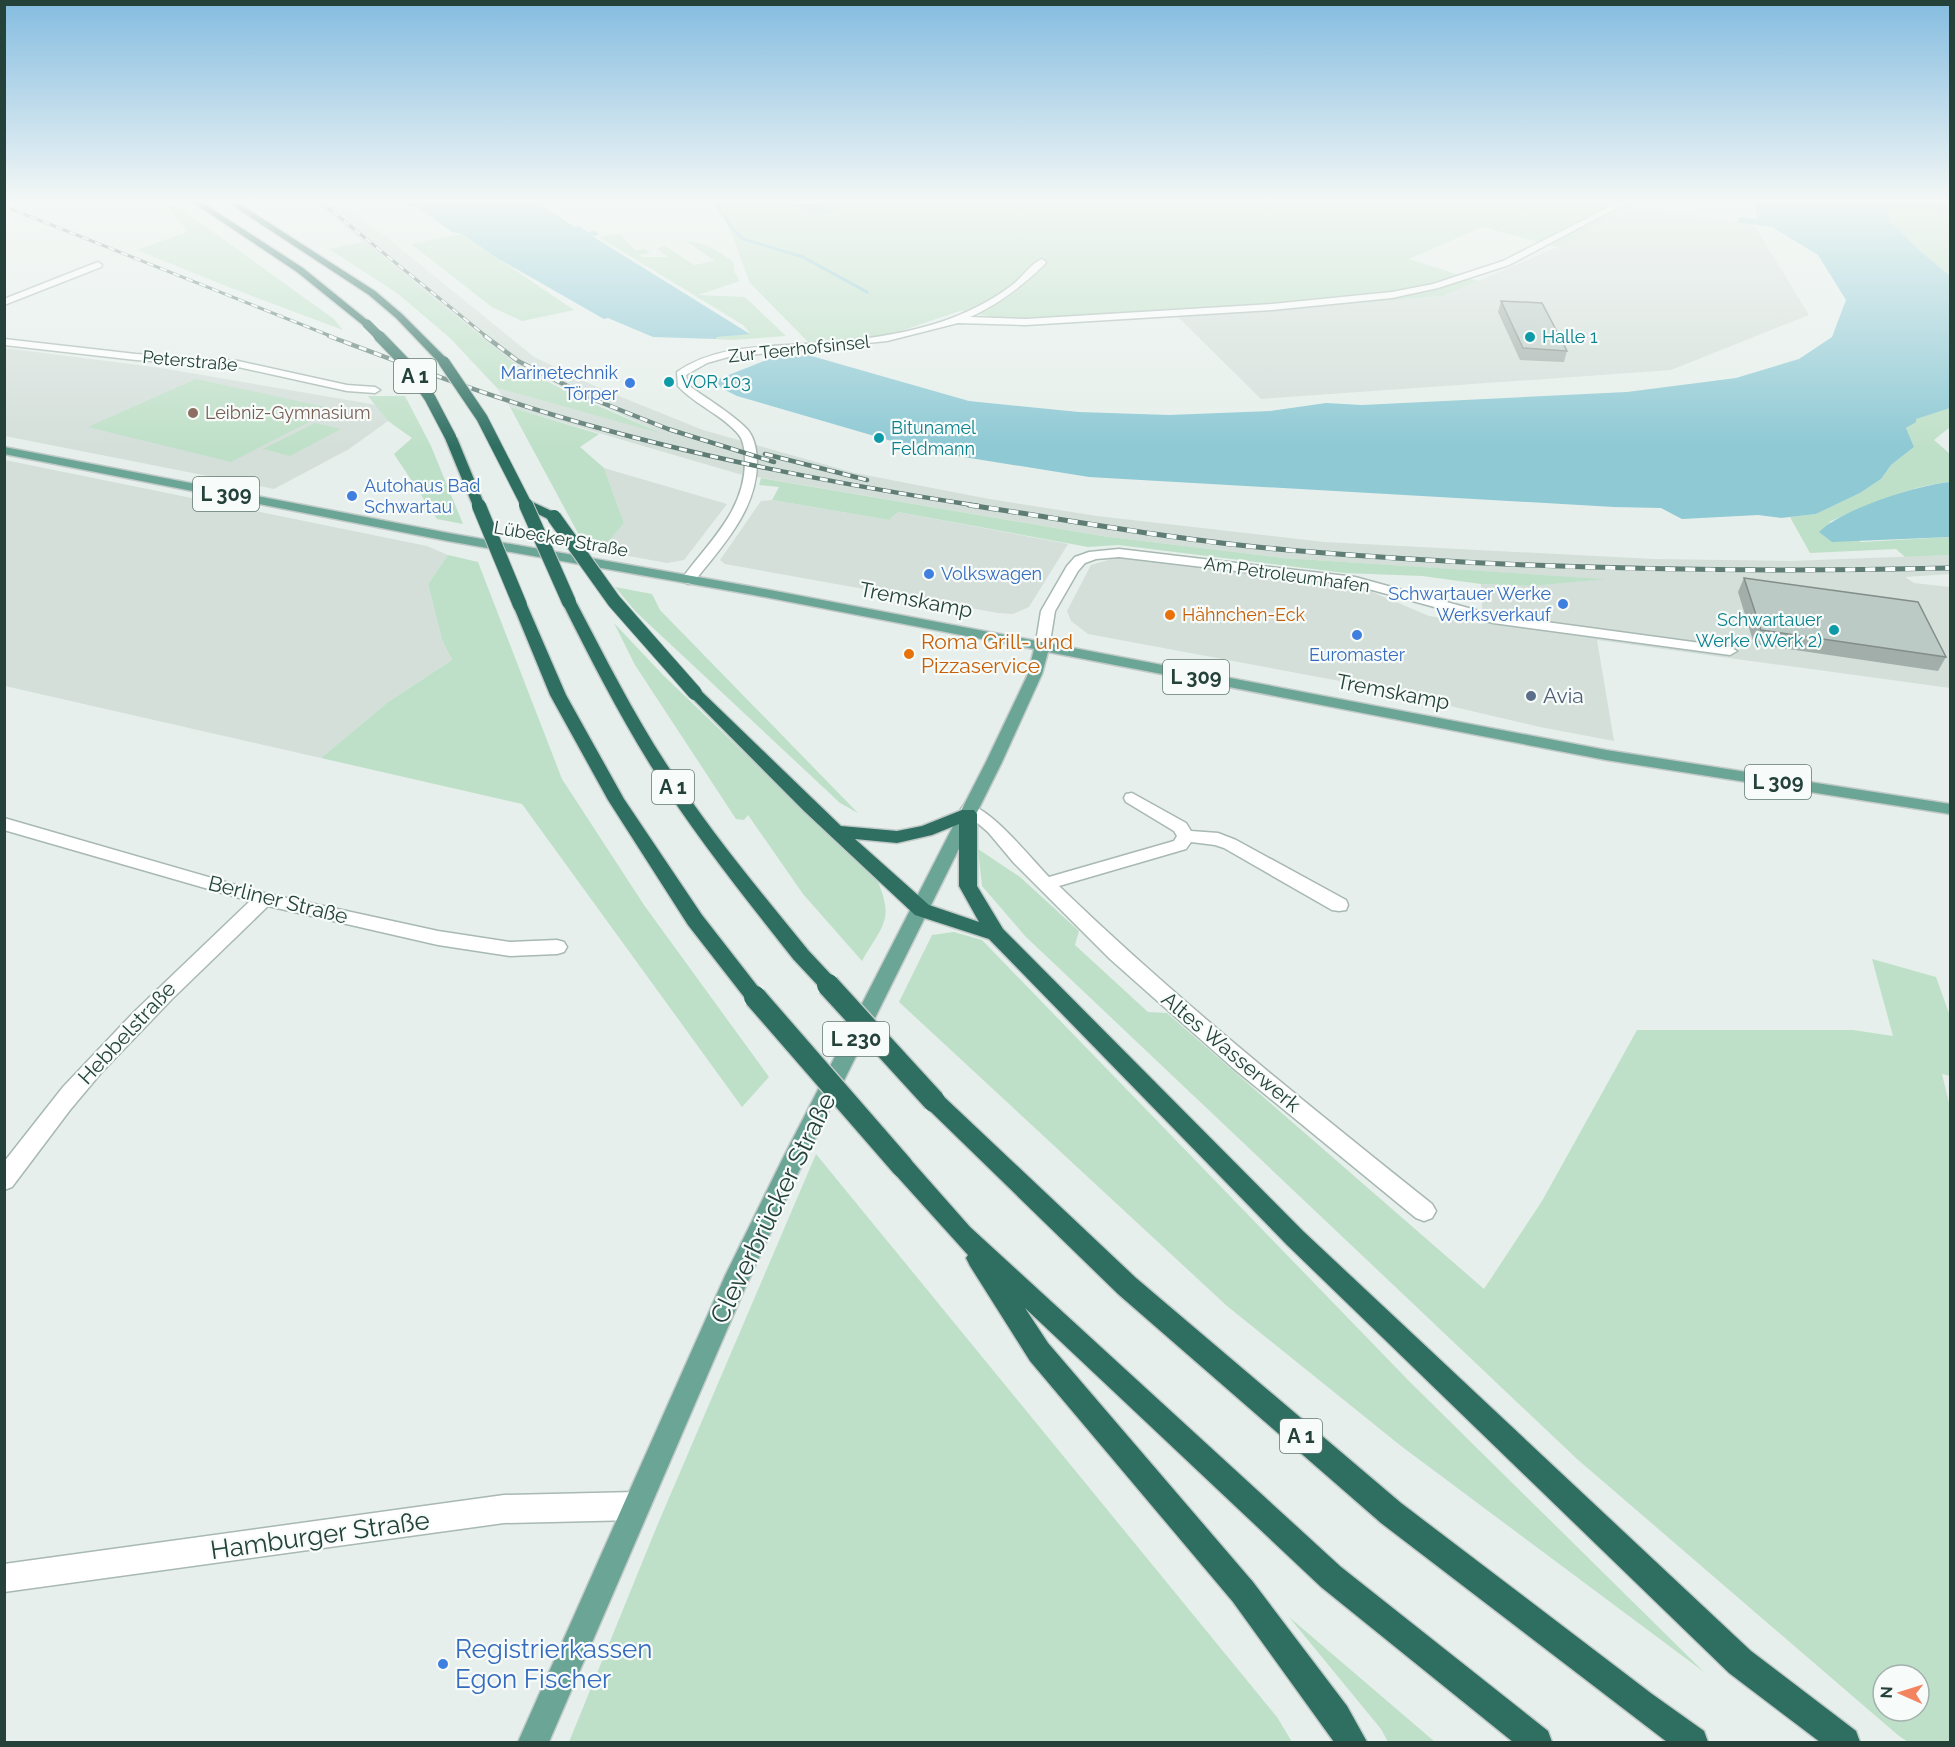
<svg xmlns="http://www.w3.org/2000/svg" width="1955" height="1747" viewBox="0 0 1955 1747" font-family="Raleway,sans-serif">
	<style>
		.built { fill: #d4dfda }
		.green { fill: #bfe0c8; fill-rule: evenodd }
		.water { fill: #8ec9d4 }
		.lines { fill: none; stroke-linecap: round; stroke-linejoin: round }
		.stream { stroke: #8ec9d4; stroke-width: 3 }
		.minor-casing { stroke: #a8b8b2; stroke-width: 3 }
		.major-casing { stroke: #c2cac8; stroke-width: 3 }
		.highway-casing { stroke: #c2cac8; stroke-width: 3 }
		.minor { fill: #fff; fill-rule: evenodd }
		.major { fill: #6aa596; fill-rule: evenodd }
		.highway { fill: #2f6f62; fill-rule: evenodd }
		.rail-far2-casing { stroke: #5f7d75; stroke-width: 3 }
		.rail-far1-casing { stroke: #5f7d75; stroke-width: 4.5 }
		.rail-casing { stroke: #5f7d75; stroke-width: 5 }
		.rail-far2 { stroke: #f7fbf9; stroke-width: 2; stroke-dasharray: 7; stroke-linecap: butt }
		.rail-far1 { stroke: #f7fbf9; stroke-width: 3; stroke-dasharray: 8; stroke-linecap: butt }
		.rail { stroke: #f7fbf9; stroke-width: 4; stroke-dasharray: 10; stroke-linecap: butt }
		.highway-bridge-far4-casing { stroke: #c2cac8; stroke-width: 10; stroke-linecap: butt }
		.highway-bridge-far3-casing { stroke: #c2cac8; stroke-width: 13; stroke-linecap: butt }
		.highway-bridge-far2-casing { stroke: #c2cac8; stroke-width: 16; stroke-linecap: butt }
		.highway-bridge-far1-casing { stroke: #c2cac8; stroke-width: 20; stroke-linecap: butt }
		.highway-bridge-casing { stroke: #c2cac8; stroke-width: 25; stroke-linecap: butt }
		.highway-bridge-far4 { stroke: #2f6f62; stroke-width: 9 }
		.highway-bridge-far3 { stroke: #2f6f62; stroke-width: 11 }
		.highway-bridge-far2 { stroke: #2f6f62; stroke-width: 14 }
		.highway-bridge-far1 { stroke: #2f6f62; stroke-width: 17 }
		.highway-bridge { stroke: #2f6f62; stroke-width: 22 }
		.wall { fill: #a1aea9 }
		.building { fill: #bbcac4; stroke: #838d89; stroke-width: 1.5 }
		.culture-dot { fill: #0f9aa8; stroke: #f7fbf9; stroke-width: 2 }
		.shop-dot { fill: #3f7fe0; stroke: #f7fbf9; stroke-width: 2 }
		.education-dot { fill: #8d6e63; stroke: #f7fbf9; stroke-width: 2 }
		.food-dot { fill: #e8710a; stroke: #f7fbf9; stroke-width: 2 }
		.service-dot { fill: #5c6f8a; stroke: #f7fbf9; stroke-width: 2 }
		.labels { text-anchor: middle; stroke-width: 4.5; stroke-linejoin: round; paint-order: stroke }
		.far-culture-label { font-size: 18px; fill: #0d838f; stroke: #f7fbf9; text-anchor: start }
		.far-street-label { font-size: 18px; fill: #24423a; stroke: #f7fbf9 }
		.far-shop-label { font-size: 18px; fill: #366cbe; stroke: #f7fbf9; text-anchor: end }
		.far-education-label { font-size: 18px; fill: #785e54; stroke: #f7fbf9; text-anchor: start }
		.far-food-label { font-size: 18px; fill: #c56008; stroke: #f7fbf9; text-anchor: start }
		.shield { fill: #f7fbf9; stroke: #637a73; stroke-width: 1.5 }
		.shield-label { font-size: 20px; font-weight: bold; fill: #24423a }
		.street-label { font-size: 21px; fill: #24423a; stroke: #f7fbf9 }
		.food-label { font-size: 21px; fill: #c56008; stroke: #f7fbf9; text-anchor: start }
		.service-label { font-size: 21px; fill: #4e5e75; stroke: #f7fbf9; text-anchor: start }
		.near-street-label { font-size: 26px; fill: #24423a; stroke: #f7fbf9 }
		.near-shop-label { font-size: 26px; fill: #366cbe; stroke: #f7fbf9; text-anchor: start }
	</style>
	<rect width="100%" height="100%" fill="#e6efeb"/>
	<!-- built -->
	<g class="built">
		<path d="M314 203H339L389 239 534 357 599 388 703 430 855 473 989 499 1097 516 1324 542 1654 559 1790 561 1950 555V574L1905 577 1914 583 1950 587V688L1597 640 1614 741 1540 727 1356 684 1088 634 1071 621 1067 611 1091 565 1122 556 1358 586 1429 616 1483 624 1481 584 1533 586 1601 579 1284 558 1102 536 739 474 510 407 497 388 658 432 519 367Z"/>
		<path d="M1632 205 1754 225 1809 315 1671 370 1261 399 1178 317 1443 296 1558 247Z"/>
		<path d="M5 348 161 368 377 405 388 421 349 449 274 489 5 436Z"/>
		<path d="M5 460 427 546 448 555 428 584 442 640 452 660 388 702 321 758 5 686Z"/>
		<path d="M604 468 727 504 684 560 667 563 601 551 624 523Z"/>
		<path d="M772 500 889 520 898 512 1068 544 1029 607 1013 614 998 613 725 564 720 560 761 501Z"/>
	</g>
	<!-- green -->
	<g class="green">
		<path d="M164 203 181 209 334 319 343 330 231 288 137 250 188 232Z"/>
		<path d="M713 203H789L802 213 812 203H1636L1558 247 1482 227 1409 259 1478 281 1443 296 1212 315 1205 309 1005 319 960 311 889 335 810 344 750 283 729 227Z"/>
		<path d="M1890 209H1920L1950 213V276L1918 249 1889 220Z"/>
		<path d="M462 234 574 310 522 321 492 307 411 244Z"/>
		<path d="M620 234 635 250 645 249 650 253 640 255 642 257H668L657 248 665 246 694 265 715 261 687 242C703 240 722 253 734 263V271L740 281 698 295 745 297 786 336 732 340 716 339 717 337 750 333 743 325 599 237Z"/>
		<path d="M364 242 519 367 578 397 663 434 497 388 450 338 397 293 329 249Z"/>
		<path d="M196 379 334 409 231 462 88 427Z"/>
		<path d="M368 396H405L431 446 463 524 437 519 394 454 412 438 388 421Z"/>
		<path d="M510 407 599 434 580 447 604 468 624 523 601 551 586 548Z"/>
		<path d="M1945 408H1950V427L1934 440 1950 454V482C1908 486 1868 506 1829 522L1861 542 1950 537V555L1905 557 1896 549 1810 553 1790 517 1816 514 1860 493 1881 479 1891 465 1914 447 1906 429 1915 419Z"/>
		<path d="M315 423 341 429 290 456 263 449Z"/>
		<path d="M761 478 1102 536 1284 558 1606 579 1533 586 1481 584 1422 576 1345 573 1118 545 1088 547 898 512 889 520 772 500 779 487 759 485Z"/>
		<path d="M448 555 478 562 562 779 644 905 769 1077 742 1107 522 804 321 758 388 702 452 660 442 640 428 584Z"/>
		<path d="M615 587 652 594 660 610 858 813 840 803 636 612Z"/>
		<path d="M614 623 664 676 877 880C895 920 882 926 862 961L803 894 748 815 744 820 736 819 635 665Z"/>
		<path d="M978 849 1020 877 1079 931 1075 945 1148 1012 1167 1013 1484 1289 1542 1201 1637 1030H1853L1893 1036 1872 959 1936 977 1950 1016V1076L1942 1074 1950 1107V1742H1908L1899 1736 1577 1459 1025 936 982 886ZM1883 1675H1919V1711H1883Z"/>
		<path d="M954 932 982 940 1408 1380 1704 1672 1401 1446 1227 1306 899 1002 932 935Z"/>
		<path d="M816 1154 1277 1717 1292 1742H569L657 1526Z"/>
		<path d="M1289 1617 1435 1742H1388L1381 1729Z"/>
	</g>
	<!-- water -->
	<g class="water">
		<path d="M402 203H539L574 227 579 226 587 232 595 231 599 235 592 236 750 334 717 337 716 339 653 337 608 318 604 319 497 258 462 234 452 232 419 208Z"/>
		<path d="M789 203 830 205 838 212C818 217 805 215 789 203Z"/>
		<path d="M1756 203H1950V213L1920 209H1890L1889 220 1918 249 1950 276V408L1916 419V422L1906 428 1914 447 1891 465 1881 479 1860 493 1816 514 1781 518 1758 515 1682 519 1661 508 1614 507 1089 477 926 451 737 396 721 388 716 380 769 359 808 355 969 401 1079 412 1169 415 1270 411 1326 403 1362 405 1627 392 1736 378 1799 359 1832 337 1846 300 1818 255 1772 227 1736 222 1740 217 1757 219Z"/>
		<path d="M1950 482V537L1832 542 1819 532C1842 509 1918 485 1950 482Z"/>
	</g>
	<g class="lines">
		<!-- stream -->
		<path class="stream" d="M717 203 731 227 743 239 803 257 867 292"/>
		<defs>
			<g id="minor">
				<path d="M1617 203H1626L1509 265 1438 288 1392 298 1272 310 1026 325 958 323 887 341 728 357 707 363 686 375 688 385C707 399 730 412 747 429 755 438 757 452 757 464 756 512 721 547 693 583L688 584 681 580C708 542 745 512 745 461 745 453 744 441 739 435 723 415 695 405 678 386L677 372C714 346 762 347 806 344 844 341 883 338 920 328 952 320 984 306 1011 286 1022 278 1030 264 1042 259L1046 262 1045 264C1022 286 999 304 970 317L1026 319 1272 304 1392 292 1433 284 1503 261Z"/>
				<path d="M98 262 102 265 101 267 4 305V299Z"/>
				<path d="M4 339 136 354 238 361 347 385 375 387 380 390 375 393 347 391 238 367 136 360 4 345Z"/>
				<path d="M1119 549 1355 577 1494 615 1730 647 1737 651 1730 655 1493 623 1354 585 1119 557 1096 559 1085 563 1078 571 1055 611 1049 648 1042 652 1037 651 1035 648 1041 611 1067 566 1075 557 1089 552Z"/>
				<path d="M1132 793 1186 823 1191 831 1218 833 1236 840 1346 900 1348 905 1346 910 1339 911 1332 910 1224 848 1215 845 1191 842 1186 849 1059 886C1177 1000 1304 1102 1432 1204L1436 1211 1432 1218 1424 1221 1416 1218 1233 1068 1110 959 1014 863 988 832 961 809 964 805C985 800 1033 861 1049 877L1174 841 1177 836 1174 831 1126 802 1124 798 1126 794Z"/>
				<path d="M4 818 264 893 438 931 510 942 557 940 564 942 567 947 564 952 557 954 510 956 438 945 268 906 172 999 101 1073 70 1110 12 1187 4 1190V1162L63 1087 134 1012 250 901 4 830Z"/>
				<path d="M636 1492 646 1496 650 1506 646 1516 636 1520 504 1523 4 1592V1564L504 1495Z"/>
			</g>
			<path id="major" d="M4 447 448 533 754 587 1606 750 1950 804V814L1606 760 1048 652 1042 674 1002 762 800 1169 745 1288 549 1742H518L725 1276 782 1160 986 762 1028 674 1034 649 754 595 448 541 4 454Z"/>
			<g id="highway">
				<path d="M194 203H203L303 268 372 324 364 326 297 272Z"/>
				<path d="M229 203H238L375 291 402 314 448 360V364H440L396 318 369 295Z"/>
				<path d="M451 435 457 438 485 506 483 509H475L473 506 445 438Z"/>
				<path d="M526 499 558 514 560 517 558 520H550L522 506 520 503 522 500Z"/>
				<path d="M569 598 576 602C605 657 633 713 667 765 709 830 759 890 808 950L811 955 808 960 801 962 794 960C744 897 694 834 651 766 618 713 590 658 562 602Z"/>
				<path d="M520 601 527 605 566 695 624 799 702 915 762 992 765 997 762 1002 755 1004 748 1002 688 925 608 800 550 695 513 605Z"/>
				<path d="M695 688 700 690 841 826 897 831 922 826 962 810H974L977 814V886L1003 929 1303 1231 1751 1651 1856 1731 1860 1742H1820L1729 1673 1287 1245 989 939 915 915 804 811 690 696 687 693 690 690ZM959 824V886L979 922 929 905 855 839 897 843 932 835Z"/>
				<path d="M934 1092 942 1095 1136 1278 1401 1503 1652 1694 1704 1731 1708 1742H1667L1381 1523 1118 1294 926 1107 923 1101 926 1095Z"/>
				<path d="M902 1156 910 1159 970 1227 1341 1567 1548 1731 1552 1742H1513L1321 1587 1025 1308 1048 1343 1253 1582 1347 1706 1367 1742H1334L1233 1602 1030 1361 970 1266 966 1258 968 1255 894 1173 891 1166 894 1159Z"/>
			</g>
		</defs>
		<!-- minor casing -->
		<use href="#minor" class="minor-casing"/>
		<!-- major casing -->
		<use href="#major" class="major-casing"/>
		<!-- highway casing -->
		<use href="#highway" class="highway-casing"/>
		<!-- minor -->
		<use href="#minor" class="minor"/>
		<!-- major -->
		<use href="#major" class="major"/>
		<!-- highway -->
		<use href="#highway" class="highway"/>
		<defs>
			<g id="rail-far2">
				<path d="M322 203 487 337"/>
				<path d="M4 206 333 337"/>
			</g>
			<g id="rail-far1">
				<path d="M329 336C404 364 480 393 557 416 695 457 837 484 979 506"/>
				<path d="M485 336 518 361 595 400 668 429 774 462"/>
				<path d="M765 454 867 480"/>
			</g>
			<path id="rail" d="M969 505C1075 521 1181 541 1288 550 1508 569 1729 573 1950 568"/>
		</defs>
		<!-- rail-far2 casing -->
		<use href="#rail-far2" class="rail-far2-casing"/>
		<!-- rail-far1 casing -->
		<use href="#rail-far1" class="rail-far1-casing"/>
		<!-- rail casing -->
		<use href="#rail" class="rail-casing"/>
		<!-- rail-far2 -->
		<use href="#rail-far2" class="rail-far2"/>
		<!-- rail-far1 -->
		<use href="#rail-far1" class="rail-far1"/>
		<!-- rail -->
		<use href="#rail" class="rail"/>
		<defs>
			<path id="highway-bridge-far4" d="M367 324 380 337"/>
			<g id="highway-bridge-far3">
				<path d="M379 336 409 367 430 398 451 438"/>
				<path d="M444 362 482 418 527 506"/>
			</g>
			<g id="highway-bridge-far2">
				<path d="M526 505 569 602"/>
				<path d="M479 506 520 605"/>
				<path d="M554 517 614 601 695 693"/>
			</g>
			<path id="highway-bridge-far1" d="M801 955 830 986"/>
			<g id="highway-bridge">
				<path d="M828 985 934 1101"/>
				<path d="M755 997 902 1166"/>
			</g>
		</defs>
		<!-- highway-bridge-far4 casing -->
		<use href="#highway-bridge-far4" class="highway-bridge-far4-casing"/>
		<!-- highway-bridge-far3 casing -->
		<use href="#highway-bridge-far3" class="highway-bridge-far3-casing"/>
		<!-- highway-bridge-far2 casing -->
		<use href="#highway-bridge-far2" class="highway-bridge-far2-casing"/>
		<!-- highway-bridge-far1 casing -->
		<use href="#highway-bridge-far1" class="highway-bridge-far1-casing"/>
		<!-- highway-bridge casing -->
		<use href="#highway-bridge" class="highway-bridge-casing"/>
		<!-- highway-bridge-far4 -->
		<use href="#highway-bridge-far4" class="highway-bridge-far4"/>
		<!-- highway-bridge-far3 -->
		<use href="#highway-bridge-far3" class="highway-bridge-far3"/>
		<!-- highway-bridge-far2 -->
		<use href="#highway-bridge-far2" class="highway-bridge-far2"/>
		<!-- highway-bridge-far1 -->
		<use href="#highway-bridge-far1" class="highway-bridge-far1"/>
		<!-- highway-bridge -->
		<use href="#highway-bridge" class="highway-bridge"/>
	</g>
	<!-- wall -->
	<g class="wall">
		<path d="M1501 301 1567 351 1564 362 1520 360 1498 312Z"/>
		<path d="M1744 578 1946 657 1938 671 1754 644 1738 592Z"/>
	</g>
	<!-- building -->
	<g class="building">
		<path d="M1501 301 1542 303 1567 351 1523 348Z"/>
		<path d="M1744 578 1918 602 1946 657 1761 630Z"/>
	</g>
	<!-- sky -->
	<linearGradient id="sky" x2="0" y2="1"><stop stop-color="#84bce0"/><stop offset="0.45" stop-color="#f4f8f6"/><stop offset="1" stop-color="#f4f8f6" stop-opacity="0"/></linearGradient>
	<rect width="1955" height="447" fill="url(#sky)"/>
	<!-- markers -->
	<g class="culture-dot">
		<circle cx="1530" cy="337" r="6"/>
		<circle cx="669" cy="382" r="6"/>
		<circle cx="879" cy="438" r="6"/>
		<circle cx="1834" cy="630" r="6"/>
	</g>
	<g class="shop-dot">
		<circle cx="630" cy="383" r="6"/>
		<circle cx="352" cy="496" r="6"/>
		<circle cx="929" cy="574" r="6"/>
		<circle cx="1563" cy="604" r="6"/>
		<circle cx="1357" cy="635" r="6"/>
		<circle cx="443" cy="1664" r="6"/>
	</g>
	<circle class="education-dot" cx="193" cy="413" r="6"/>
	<g class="food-dot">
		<circle cx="1170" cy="615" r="6"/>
		<circle cx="909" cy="654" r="6"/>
	</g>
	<circle class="service-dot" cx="1531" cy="696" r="6"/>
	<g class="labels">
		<!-- far-culture labels -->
		<g class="far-culture-label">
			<text x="1542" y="343">Halle 1</text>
			<text x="681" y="388">VOR 103</text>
			<text x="891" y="434">Bitunamel<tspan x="891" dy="21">Feldmann</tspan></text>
			<text x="1822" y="626" text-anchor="end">Schwartauer<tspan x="1822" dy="21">Werke (Werk 2)</tspan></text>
		</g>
		<!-- far-street labels -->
		<g class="far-street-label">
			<text transform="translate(799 349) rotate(-6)" y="6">Zur Teerhofsinsel</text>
			<text transform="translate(190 361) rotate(5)" y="6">Peterstraße</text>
			<text transform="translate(561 539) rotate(10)" y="6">Lübecker Straße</text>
			<text transform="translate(1287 575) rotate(8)" y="6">Am Petroleumhafen</text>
		</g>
		<!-- far-shop labels -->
		<g class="far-shop-label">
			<text x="618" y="379">Marinetechnik<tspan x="618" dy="21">Törper</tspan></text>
			<text x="364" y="492" text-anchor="start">Autohaus Bad<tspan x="364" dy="21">Schwartau</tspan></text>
			<text x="941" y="580" text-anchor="start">Volkswagen</text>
			<text x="1551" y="600">Schwartauer Werke<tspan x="1551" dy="21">Werksverkauf</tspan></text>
			<text x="1357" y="661" text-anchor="middle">Euromaster</text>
		</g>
		<!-- far-education labels -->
		<g class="far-education-label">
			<text x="205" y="419">Leibniz-Gymnasium</text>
		</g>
		<!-- far-food labels -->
		<g class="far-food-label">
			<text x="1182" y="621">Hähnchen-Eck</text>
		</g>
		<!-- shield labels -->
		<g class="shield">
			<rect x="394" y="359" width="42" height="34" rx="4.5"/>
			<rect x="193" y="477" width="66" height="34" rx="4.5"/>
			<rect x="1163" y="660" width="66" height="34" rx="4.5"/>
			<rect x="1745" y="765" width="66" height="34" rx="4.5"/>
			<rect x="652" y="770" width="42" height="34" rx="4.5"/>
			<rect x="823" y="1022" width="66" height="34" rx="4.5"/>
			<rect x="1280" y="1419" width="42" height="34" rx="4.5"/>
		</g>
		<g class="shield-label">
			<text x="415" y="383">A 1</text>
			<text x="226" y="501">L 309</text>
			<text x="1196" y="684">L 309</text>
			<text x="1778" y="789">L 309</text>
			<text x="673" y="794">A 1</text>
			<text x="856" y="1046">L 230</text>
			<text x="1301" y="1443">A 1</text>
		</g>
		<!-- street labels -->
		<g class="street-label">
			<text transform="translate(916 600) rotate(11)" y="7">Tremskamp</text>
			<text transform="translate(1393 692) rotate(11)" y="7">Tremskamp</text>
			<text transform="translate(278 900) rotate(14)" y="7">Berliner Straße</text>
			<text transform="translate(127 1033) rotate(-47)" y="7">Hebbelstraße</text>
			<text transform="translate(1231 1052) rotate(40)" y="7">Altes Wasserwerk</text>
		</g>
		<!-- food labels -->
		<g class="food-label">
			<text x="921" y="649">Roma Grill- und<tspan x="921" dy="24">Pizzaservice</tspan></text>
		</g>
		<!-- service labels -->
		<g class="service-label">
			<text x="1543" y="703">Avia</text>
		</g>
		<!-- near-street labels -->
		<g class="near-street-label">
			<text transform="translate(773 1208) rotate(-64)" y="9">Cleverbrücker Straße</text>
			<text transform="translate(320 1535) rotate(-8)" y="9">Hamburger Straße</text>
		</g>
		<!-- near-shop labels -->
		<g class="near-shop-label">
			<text x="455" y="1658">Registrierkassen<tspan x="455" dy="30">Egon Fischer</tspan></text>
		</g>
	</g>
	<!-- border -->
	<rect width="1955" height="1747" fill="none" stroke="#24423a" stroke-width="12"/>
	<!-- north arrow -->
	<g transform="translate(1901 1693) rotate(273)"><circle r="28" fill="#f7fbf9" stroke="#a3b1ad" stroke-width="1.5"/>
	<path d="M0-4.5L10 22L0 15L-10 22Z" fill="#f4845f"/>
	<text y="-9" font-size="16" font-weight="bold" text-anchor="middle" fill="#24423a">N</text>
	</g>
</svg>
